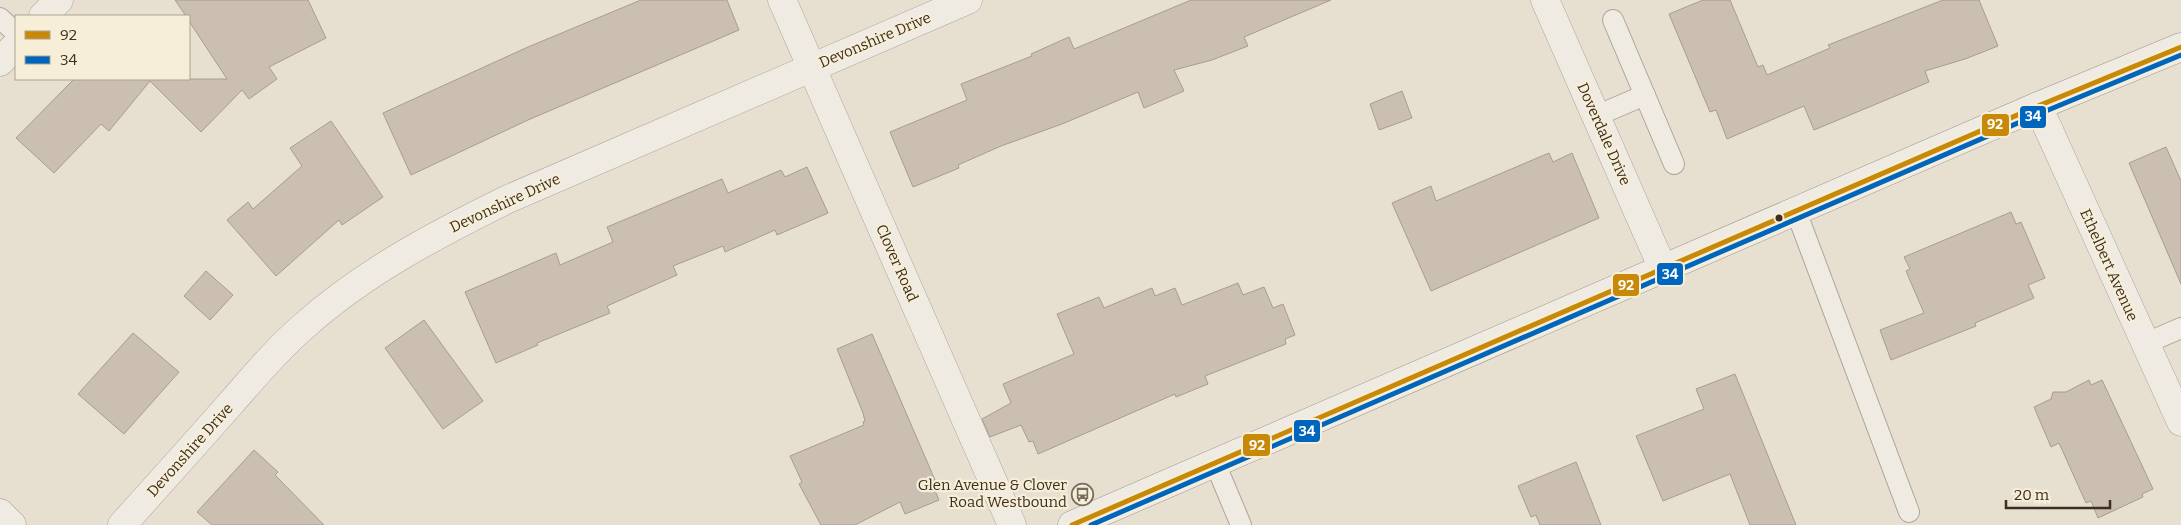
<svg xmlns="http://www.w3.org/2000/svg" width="2181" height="525" viewBox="0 0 2181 525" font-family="Bitter,serif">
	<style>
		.building { fill: #cbbfb2; stroke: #a89c90 }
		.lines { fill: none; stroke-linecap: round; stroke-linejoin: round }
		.lane-casing { stroke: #ada599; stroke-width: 22 }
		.street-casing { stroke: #ada599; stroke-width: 29 }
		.secondary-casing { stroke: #9c958a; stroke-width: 29 }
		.lane { stroke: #efebe3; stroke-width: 20 }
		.street { stroke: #efebe3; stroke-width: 28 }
		.secondary { stroke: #efebe3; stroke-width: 28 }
		.bus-1-casing { stroke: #f7eed8; stroke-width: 9 }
		.bus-2-casing { stroke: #f7eed8; stroke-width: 9 }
		.bus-1 { stroke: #c88808; stroke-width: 5 }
		.bus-2 { stroke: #0065bd; stroke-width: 5 }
		.bus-dot { fill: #3d2e20; stroke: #f7eed8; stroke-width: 2 }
		.labels { text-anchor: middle; stroke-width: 4.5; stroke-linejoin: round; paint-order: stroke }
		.street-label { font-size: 15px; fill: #3d2e20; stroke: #f7eed8 }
		.poi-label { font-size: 15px; fill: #3d2e20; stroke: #f7eed8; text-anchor: end }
		.line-badge { stroke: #f7eed8; stroke-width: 2 }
		.badge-label { font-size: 14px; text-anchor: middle; font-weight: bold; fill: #fff }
	</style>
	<rect width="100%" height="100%" fill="#e7e0d1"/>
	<!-- building -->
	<g class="building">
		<path d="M175 0H308L326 38 269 67 277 79 249 99 242 90 201 132 150 81 109 131 101 124 54 173 16 138 74 79H227L189 21V16H186Z"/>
		<path d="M641 0H727L739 30 528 120 411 175 383 113 528 47Z"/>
		<path d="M1191 0H1331L1244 37 1248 46 1212 60 1174 70 1184 91 1144 108 1138 92 1062 124 1001 146 958 165 959 168 913 187 890 132 967 100 961 84 1032 56 1031 54 1069 37 1074 49Z"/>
		<path d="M1703 0H1730L1758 67 1763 65 1767 75 1830 48 1828 45 1943 0H1979L1998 46 1965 59 1925 71 1929 82 1814 130 1804 106 1727 139 1716 110 1710 112 1669 14Z"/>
		<path d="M1402 91 1412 118 1379 130 1370 104Z"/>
		<path d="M331 121 383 197 342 225 339 220 276 276 227 220 248 202 253 209 302 166 290 148Z"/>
		<path d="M2166 147 2181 181V284L2129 163Z"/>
		<path d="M1549 153 1553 162 1572 153 1599 218 1431 291 1392 203 1431 186 1436 201Z"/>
		<path d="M807 167 828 213 777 235 775 230 725 252 723 246 673 266 677 275 607 306 610 313 537 343 538 345 496 363 465 292 556 253 560 265 613 242 607 227 722 179 728 193 781 170 785 177Z"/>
		<path d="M2011 212 2016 224 2021 222 2045 278 2028 285 2034 298 1975 323 1976 326 1891 360 1880 330 1924 313 1906 271 1910 269 1904 257Z"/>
		<path d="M206 271 233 295 210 320 184 296Z"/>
		<path d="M1238 283 1243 295 1264 287 1273 308 1283 304 1295 335 1285 339 1286 344 1205 376 1208 384 1176 397 1175 394 1038 454 1033 441 1029 442 1021 425 990 437 982 419 1011 403 1003 384 1074 354 1057 314 1099 297 1104 308 1152 288 1155 296 1175 288 1182 305Z"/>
		<path d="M424 320 483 401 443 429 385 348Z"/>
		<path d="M133 333 179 372 124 434 78 394Z"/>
		<path d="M872 334 935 480 931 481 939 500 905 514 900 502 855 525H821L799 484 802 482 790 456 864 425 863 422 865 421 863 413 837 349Z"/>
		<path d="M1735 374 1781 488 1796 525H1750L1730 474 1663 501 1636 436 1704 409 1696 389Z"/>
		<path d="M2089 380 2091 385 2102 380 2153 489 2142 494 2143 497 2098 518 2091 501 2086 503 2059 443 2051 447 2034 407 2051 399 2053 392H2066Z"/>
		<path d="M254 450 278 472 275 475 324 525H212L197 512Z"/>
		<path d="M1576 462 1601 525H1540L1536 515 1531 517 1518 486Z"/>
	</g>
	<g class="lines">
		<defs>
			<g id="lane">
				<path d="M0 18 16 33"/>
				<path d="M1613 20 1674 164"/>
				<path d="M1596 116 1645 95"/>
				<path d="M1796 211 1909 512"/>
				<path d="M2144 344 2181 328"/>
				<path d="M1215 463 1241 525"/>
			</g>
			<g id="street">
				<path d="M782 0 1012 525"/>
				<path d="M1545 0 1663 269"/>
				<path d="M43 16 59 0"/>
				<path d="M0 62 16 45"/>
				<path d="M2038 106 2181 422"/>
				<path d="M122 525C159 484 195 444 231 403 254 377 277 349 304 326 363 273 435 235 506 200L968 0"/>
			</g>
			<g id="secondary">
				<path d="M0 513 12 525"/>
				<path d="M1072 525 2038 106 2181 47"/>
			</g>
		</defs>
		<!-- lane casing -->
		<use href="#lane" class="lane-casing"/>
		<!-- street casing -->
		<use href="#street" class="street-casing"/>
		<!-- secondary casing -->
		<use href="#secondary" class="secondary-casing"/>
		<!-- lane -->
		<use href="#lane" class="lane"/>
		<!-- street -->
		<use href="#street" class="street"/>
		<!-- secondary -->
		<use href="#secondary" class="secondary"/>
		<defs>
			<path id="bus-1" d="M1072 525 2038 106 2181 47"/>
			<path id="bus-2" d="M1091 525 2041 113 2181 55"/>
		</defs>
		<!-- bus-1 casing -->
		<use href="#bus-1" class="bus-1-casing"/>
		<!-- bus-2 casing -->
		<use href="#bus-2" class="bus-2-casing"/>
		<!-- bus-1 -->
		<use href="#bus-1" class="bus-1"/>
		<!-- bus-2 -->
		<use href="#bus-2" class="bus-2"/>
	</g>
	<!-- icons -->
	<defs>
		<symbol id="bus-ring" viewBox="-11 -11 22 22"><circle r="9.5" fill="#f7eed8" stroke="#786c5e" stroke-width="1.5"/><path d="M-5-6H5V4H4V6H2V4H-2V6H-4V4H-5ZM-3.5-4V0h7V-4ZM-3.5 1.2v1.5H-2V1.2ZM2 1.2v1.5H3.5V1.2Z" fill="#786c5e"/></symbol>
	</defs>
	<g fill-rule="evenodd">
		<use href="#bus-ring" x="1070" y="482" width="25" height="25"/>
	</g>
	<!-- markers -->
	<circle class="bus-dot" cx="1779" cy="218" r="4.5"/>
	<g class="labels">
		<!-- street labels -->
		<g class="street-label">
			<text transform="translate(875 40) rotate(-23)" y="5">Devonshire Drive</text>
			<text transform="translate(1604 134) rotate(66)" y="5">Doverdale Drive</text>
			<text transform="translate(505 203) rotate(-25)" y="5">Devonshire Drive</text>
			<text transform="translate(897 263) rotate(66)" y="5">Clover Road</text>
			<text transform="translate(2109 265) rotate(66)" y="5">Ethelbert Avenue</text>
			<text transform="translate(190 450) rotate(-48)" y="5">Devonshire Drive</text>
		</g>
		<!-- poi labels -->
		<g class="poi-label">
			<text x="1067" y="490">Glen Avenue &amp; Clover<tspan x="1067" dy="17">Road Westbound</tspan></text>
		</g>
	</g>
	<g class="line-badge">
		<rect x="2019" y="105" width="28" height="24" rx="5" fill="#0065bd"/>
		<rect x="1981" y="113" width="29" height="24" rx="5" fill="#c88808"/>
		<rect x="1656" y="262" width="28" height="24" rx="5" fill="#0065bd"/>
		<rect x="1612" y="273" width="28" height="24" rx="5" fill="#c88808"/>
		<rect x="1293" y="419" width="28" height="24" rx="5" fill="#0065bd"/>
		<rect x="1242" y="433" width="29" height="24" rx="5" fill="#c88808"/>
	</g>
	<g class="badge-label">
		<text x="2033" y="121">34</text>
		<text x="1995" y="129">92</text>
		<text x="1670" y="279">34</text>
		<text x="1626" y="290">92</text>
		<text x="1307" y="436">34</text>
		<text x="1257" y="450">92</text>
	</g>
	<!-- legend -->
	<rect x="15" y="15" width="175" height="65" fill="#f7eed8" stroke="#ada18e"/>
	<rect x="25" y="31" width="25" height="8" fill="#c88808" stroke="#ada18e"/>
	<text x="60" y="40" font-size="15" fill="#3d2e20">92</text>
	<rect x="25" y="56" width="25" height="8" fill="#0065bd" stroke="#ada18e"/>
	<text x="60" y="65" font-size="15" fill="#3d2e20">34</text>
	<!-- scale -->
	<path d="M2006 500v8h104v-8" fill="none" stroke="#3d2e20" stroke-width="2.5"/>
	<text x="2014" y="500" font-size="15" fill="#3d2e20" stroke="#f7eed8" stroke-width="4" paint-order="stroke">20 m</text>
</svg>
